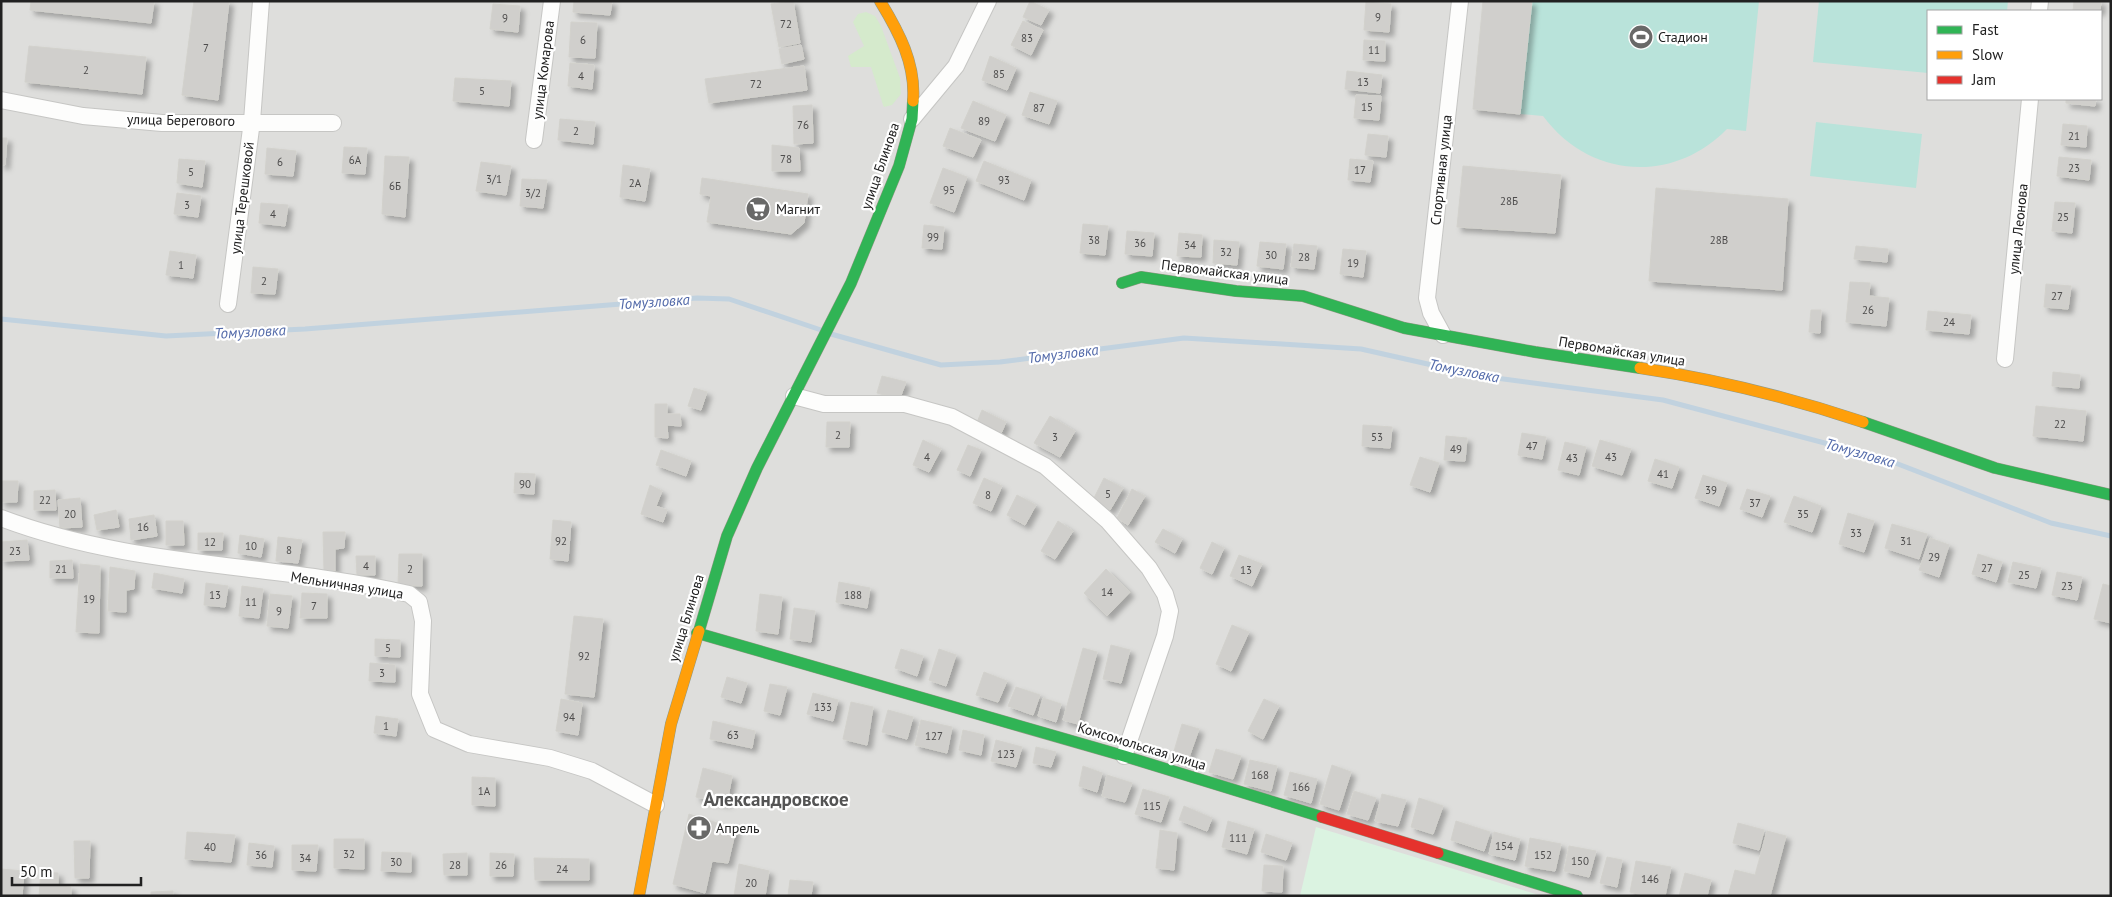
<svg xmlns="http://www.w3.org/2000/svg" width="2112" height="897" viewBox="0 0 2112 897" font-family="'PT Sans',sans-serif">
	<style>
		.built { fill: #dededc; fill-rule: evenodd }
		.grass { fill: #d5eacc }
		.park { fill: #dbf3e1 }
		.pitch { fill: #b9e3da }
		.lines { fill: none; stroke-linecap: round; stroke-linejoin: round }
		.stream { stroke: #c1d2df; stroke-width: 5 }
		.building { fill: #d0cfcc; stroke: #d2d1cc; filter: url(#shadow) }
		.street-casing { stroke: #c6c6c4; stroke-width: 18 }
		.fast-casing { stroke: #929984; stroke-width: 12 }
		.slow-casing { stroke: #929984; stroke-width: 12 }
		.jam-casing { stroke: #929984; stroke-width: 12 }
		.street { stroke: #fdfdfc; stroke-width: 16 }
		.fast { stroke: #30b455; stroke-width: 11 }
		.slow { stroke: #ff9f0a; stroke-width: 11 }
		.jam { stroke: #e5322d; stroke-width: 11 }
		.labels { text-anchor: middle; stroke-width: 4.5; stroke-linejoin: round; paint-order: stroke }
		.number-label { font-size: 11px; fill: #4d4c4c }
		.poi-label { font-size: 14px; fill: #212121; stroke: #fff; text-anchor: start }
		.street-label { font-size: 14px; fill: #212121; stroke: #fff }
		.water-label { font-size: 15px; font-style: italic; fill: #546baa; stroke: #fff }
		.district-label { font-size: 19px; font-weight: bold; fill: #545454; stroke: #fff }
	</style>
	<defs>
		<filter id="shadow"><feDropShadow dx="4.5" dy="4.5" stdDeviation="2.5" flood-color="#0004"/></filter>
	</defs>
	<rect width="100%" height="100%" fill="#efefeb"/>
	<!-- built -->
	<path class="built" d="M1 1H2111V896H1ZM1928 11H2101V99H1928Z"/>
	<!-- grass -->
	<path class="grass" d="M866 12 875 16 881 26 900 78 901 94 892 105 884 107 883 105 871 67H851L848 56 864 46 853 22 858 14Z"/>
	<!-- park -->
	<path class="park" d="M1316 827 1542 896H1300Z"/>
	<!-- pitch -->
	<g class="pitch">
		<path d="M1532 1H1759L1746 131 1727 129C1672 185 1589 178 1543 116L1520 114Z"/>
		<path d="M1819 1H2008L2007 11H1928V73L1813 62Z"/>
		<path d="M1816 122 1922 134 1916 188 1810 176Z"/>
	</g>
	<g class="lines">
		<!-- stream -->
		<g class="stream">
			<path d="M1 319 166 336 305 329 697 298 729 299 821 330"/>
			<path d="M831 334 941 365 1000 362 1184 338 1361 349 1481 376 1663 400 1885 459 2051 523 2111 536"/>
		</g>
	</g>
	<!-- building -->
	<g class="building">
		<path d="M31 1H154L151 23 30 10Z"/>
		<path d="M194 1H229L218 100 182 95Z"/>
		<path d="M574 1H612L610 15 573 12Z"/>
		<path d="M793 1 800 43 779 47 771 4Z"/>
		<path d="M1030 1 1049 10 1041 25 1023 17Z"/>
		<path d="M1483 1H1532L1520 114 1473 109Z"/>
		<path d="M2074 1H2101L2100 11H2073Z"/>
		<path d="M1366 2 1391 4 1389 32 1364 30Z"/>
		<path d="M493 4 520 6 518 32 490 29Z"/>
		<path d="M1023 21 1043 30 1031 55 1011 45Z"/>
		<path d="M571 22 597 23 595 58 569 57Z"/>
		<path d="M1364 40 1385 41V61L1363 60Z"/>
		<path d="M801 45 804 59 782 64 779 49Z"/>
		<path d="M29 46 146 57 142 94 25 82Z"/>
		<path d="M990 56 1016 68 1007 90 982 80Z"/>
		<path d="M570 63 594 65 592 89 568 86Z"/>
		<path d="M804 66 807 90 709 103 705 79Z"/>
		<path d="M1347 71 1382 75 1380 93 1345 89Z"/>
		<path d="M455 78 511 81 509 106 453 101Z"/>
		<path d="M1030 92 1057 101 1049 124 1022 115Z"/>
		<path d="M1356 95 1381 96 1379 120 1354 118Z"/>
		<path d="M2066 99H2096L2095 106 2066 103Z"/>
		<path d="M973 101 1006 115 995 141 961 128Z"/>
		<path d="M812 105 813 143 794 144 793 106Z"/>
		<path d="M560 119 595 122 593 144 558 140Z"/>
		<path d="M2063 124 2087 126 2086 147 2061 145Z"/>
		<path d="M950 128 981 140 973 157 943 146Z"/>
		<path d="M1368 134 1388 136 1386 157 1365 155Z"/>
		<path d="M1 138H7L5 165H1Z"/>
		<path d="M772 145 799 148 800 171H772Z"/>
		<path d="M344 147 367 148 365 174 342 173Z"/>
		<path d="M267 148 296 151 293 176 265 174Z"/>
		<path d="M385 156 409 157 405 217 382 214Z"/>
		<path d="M2059 157 2091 160 2089 180 2057 176Z"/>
		<path d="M179 159 205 161 202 187 177 183Z"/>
		<path d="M1350 159 1373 161 1370 182 1348 180Z"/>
		<path d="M984 161 1031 180 1024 200 976 181Z"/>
		<path d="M481 162 511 166 506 195 476 191Z"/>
		<path d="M623 165 650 169 645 201 620 197Z"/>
		<path d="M1463 166 1561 175 1555 233 1457 227Z"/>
		<path d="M943 168 967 177 954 212 930 203Z"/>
		<path d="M702 178 808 194 804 223 791 234 707 222 711 196 700 194Z"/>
		<path d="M522 179 547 180 543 208 520 206Z"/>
		<path d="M1656 188 1788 199 1782 290 1649 281Z"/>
		<path d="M177 193 201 196 198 217 174 214Z"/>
		<path d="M2055 202 2075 203 2072 233 2052 231Z"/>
		<path d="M261 203 288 205 285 226 259 223Z"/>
		<path d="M1083 224 1108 226 1105 255 1080 253Z"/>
		<path d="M924 225 944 227 942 249 922 248Z"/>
		<path d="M1127 231 1154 233 1152 256 1125 254Z"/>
		<path d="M1179 233 1202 235 1201 257 1177 256Z"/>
		<path d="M1214 240 1239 242 1237 265 1213 263Z"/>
		<path d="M1260 242 1286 244 1283 269 1257 266Z"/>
		<path d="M1294 244 1317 246 1314 269 1291 267Z"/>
		<path d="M1856 246 1888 249 1887 262 1854 259Z"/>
		<path d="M1343 249 1366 251 1363 277 1340 274Z"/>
		<path d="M170 251 196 255 193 278 166 275Z"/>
		<path d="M253 267 278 269 275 294 251 293Z"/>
		<path d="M1850 282 1870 283 1869 296 1889 298 1886 326 1846 322Z"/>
		<path d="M2046 284 2071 286 2068 309 2044 307Z"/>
		<path d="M1811 310H1821L1820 333 1809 332Z"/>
		<path d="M1928 311 1971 315 1969 334 1926 330Z"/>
		<path d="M2053 372 2080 375 2079 388 2052 386Z"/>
		<path d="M882 376 906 382 900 398 877 393Z"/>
		<path d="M694 388 707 392 701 410 688 406Z"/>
		<path d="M655 404H667V414H680L681 426 667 425 668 438 655 437Z"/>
		<path d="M2036 406 2086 411 2083 441 2033 436Z"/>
		<path d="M982 410 1006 422 1000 436 976 425Z"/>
		<path d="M1050 416 1075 431 1060 457 1034 443Z"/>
		<path d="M827 422H850L849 447H826Z"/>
		<path d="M1363 425 1392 427 1390 448 1362 446Z"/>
		<path d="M1522 433 1546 437 1542 459 1518 455Z"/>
		<path d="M1446 436 1467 438 1465 461 1444 460Z"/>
		<path d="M923 440 941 449 929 472 913 465Z"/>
		<path d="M1600 440 1631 449 1622 475 1592 466Z"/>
		<path d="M1565 442 1586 447 1579 475 1558 470Z"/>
		<path d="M968 445 981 450 970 476 957 470Z"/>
		<path d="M661 450 691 461 686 476 656 465Z"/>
		<path d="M1420 457 1439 463 1430 492 1410 485Z"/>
		<path d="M1655 459 1679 467 1672 488 1648 481Z"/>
		<path d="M515 473 535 474 534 494 514 493Z"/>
		<path d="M1703 475 1727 483 1719 506 1695 498Z"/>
		<path d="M984 478 1002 486 991 511 973 503Z"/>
		<path d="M1104 478 1123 488 1110 510 1093 500Z"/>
		<path d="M1 481H18L17 502H1Z"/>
		<path d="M650 485 662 491 656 506 667 510 663 522 641 514Z"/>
		<path d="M1132 489 1145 496 1128 525 1117 518Z"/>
		<path d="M1747 489 1770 496 1762 517 1740 509Z"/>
		<path d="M55 490 56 510H34V491Z"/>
		<path d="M1017 495 1036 505 1025 525 1007 515Z"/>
		<path d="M1794 496 1821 506 1812 532 1784 522Z"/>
		<path d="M80 498 82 527 60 528 58 500Z"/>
		<path d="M116 510 119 527 97 530 94 515Z"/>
		<path d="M1848 513 1874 521 1864 552 1839 544Z"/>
		<path d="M154 515 157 536 131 540 129 519Z"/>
		<path d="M553 520 571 522 568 561 550 559Z"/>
		<path d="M166 521H183L184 545H166Z"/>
		<path d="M1058 521 1073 531 1055 559 1041 551Z"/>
		<path d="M1892 524 1927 534 1919 559 1885 548Z"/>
		<path d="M1163 529 1182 539 1175 553 1155 542Z"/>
		<path d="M323 532H345L344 548 335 549V571H324Z"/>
		<path d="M198 533H223L222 550H198Z"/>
		<path d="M240 535 264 539 261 557 238 553Z"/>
		<path d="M278 537 302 540 298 563 276 561Z"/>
		<path d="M1930 538 1949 545 1939 577 1919 570Z"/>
		<path d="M27 540 29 560 1 561V542Z"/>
		<path d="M1212 542 1224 548 1212 574 1200 568Z"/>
		<path d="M399 554H422V586L398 585Z"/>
		<path d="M1978 554 2002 562 1996 582 1972 574Z"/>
		<path d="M1239 555 1262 564 1252 586 1230 576Z"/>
		<path d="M356 556H375V575H357Z"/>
		<path d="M72 560 73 578H50V561Z"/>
		<path d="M2013 562 2041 568 2036 588 2008 582Z"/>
		<path d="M80 564 100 566 99 633 76 632Z"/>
		<path d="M110 567 135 571 134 589 126 590V612L108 611Z"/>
		<path d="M1106 569 1130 592 1107 616 1084 593Z"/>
		<path d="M2057 572 2082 577 2077 600 2052 595Z"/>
		<path d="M154 573 184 579 182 593 152 588Z"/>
		<path d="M839 582 870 588 867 608 836 602Z"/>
		<path d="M206 583 228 586 225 607 204 605Z"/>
		<path d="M2103 584 2111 586V623L2094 619Z"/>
		<path d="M242 586 263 589 259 618 239 616Z"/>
		<path d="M302 593 327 594V618H300Z"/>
		<path d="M270 594 292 596 288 628 267 626Z"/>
		<path d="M760 594 782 597 778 634 756 631Z"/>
		<path d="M794 608 815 611 811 642 790 639Z"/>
		<path d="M574 616 603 619 594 697 565 694Z"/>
		<path d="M1232 625 1249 632 1231 671 1216 664Z"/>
		<path d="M375 639 400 640V657L375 656Z"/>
		<path d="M1111 645 1130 650 1121 683 1103 679Z"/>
		<path d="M1083 648 1097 652 1078 724 1063 720Z"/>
		<path d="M901 649 923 656 917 676 895 668Z"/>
		<path d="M939 649 956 655 946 686 929 680Z"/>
		<path d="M370 663 395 665V682L369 681Z"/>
		<path d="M984 672 1007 681 998 702 976 695Z"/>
		<path d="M727 677 747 683 741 703 721 697Z"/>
		<path d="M770 684 787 687 780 715 764 711Z"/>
		<path d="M1016 687 1040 695 1033 715 1008 706Z"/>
		<path d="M813 693 838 700 833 721 807 714Z"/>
		<path d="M1043 698 1061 704 1056 722 1038 716Z"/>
		<path d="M561 699 582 703 578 735 556 731Z"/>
		<path d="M1264 699 1279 706 1263 739 1248 731Z"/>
		<path d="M851 702 873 707 867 745 843 739Z"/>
		<path d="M888 710 913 717 907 739 882 732Z"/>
		<path d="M376 716 398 719 396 736 374 733Z"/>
		<path d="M921 720 952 727 947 753 915 745Z"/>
		<path d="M713 721 755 731 752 748 710 739Z"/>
		<path d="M1182 724 1199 729 1187 763 1172 758Z"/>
		<path d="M963 730 984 735 981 755 959 750Z"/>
		<path d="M996 740 1022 747 1016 767 991 761Z"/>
		<path d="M1036 747 1056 752 1051 767 1033 763Z"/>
		<path d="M1216 749 1241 756 1233 779 1209 772Z"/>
		<path d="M1250 760 1277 766 1271 791 1244 784Z"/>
		<path d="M1332 765 1351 772 1339 810 1320 804Z"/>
		<path d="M1083 766 1102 773 1097 792 1079 786Z"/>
		<path d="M703 768 732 776 727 803 696 797Z"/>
		<path d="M1290 772 1317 779 1311 803 1284 795Z"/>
		<path d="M1107 775 1132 783 1125 802 1102 796Z"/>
		<path d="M472 777 495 778V806L472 805Z"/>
		<path d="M1143 789 1169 797 1161 822 1135 814Z"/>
		<path d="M1354 791 1376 798 1368 820 1347 814Z"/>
		<path d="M1382 794 1406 800 1398 826 1375 821Z"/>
		<path d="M1419 798 1443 806 1433 834 1411 827Z"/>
		<path d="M1184 806 1212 818 1207 831 1179 820Z"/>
		<path d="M689 814 736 829 728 863 712 861 705 893 673 884Z"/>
		<path d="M1228 821 1254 829 1247 854 1222 847Z"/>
		<path d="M1456 821 1490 832 1484 851 1451 840Z"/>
		<path d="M1738 823 1764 830 1759 850 1733 843Z"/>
		<path d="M1160 830 1177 833 1174 870 1156 868Z"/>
		<path d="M1767 831 1786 836 1770 896H1728L1735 870 1755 875Z"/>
		<path d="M187 832 235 835 231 862 185 859Z"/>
		<path d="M1494 832 1520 839 1515 860 1489 854Z"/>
		<path d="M1266 834 1292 843 1286 860 1261 852Z"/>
		<path d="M1530 838 1561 844 1555 871 1525 866Z"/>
		<path d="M334 839H364V869L334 868Z"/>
		<path d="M74 841H90L89 878H75Z"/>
		<path d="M249 843 274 846 272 867 247 865Z"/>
		<path d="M292 845H318L316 871 292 870Z"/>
		<path d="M1569 846 1596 851 1589 877 1564 871Z"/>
		<path d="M382 852 411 853V872L381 871Z"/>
		<path d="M467 853V875H444L443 854Z"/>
		<path d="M490 853 514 854 513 876H490Z"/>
		<path d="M1607 857 1622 860 1617 887 1600 883Z"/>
		<path d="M534 858 589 859V880H535Z"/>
		<path d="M1636 861 1671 867 1665 896H1647L1630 892Z"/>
		<path d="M739 864 769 871 765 896H734Z"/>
		<path d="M1264 865 1283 866 1282 892 1262 891Z"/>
		<path d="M1 869 24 871 22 896H1Z"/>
		<path d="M41 872 58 873V886L71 887V896H39Z"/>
		<path d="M1685 873 1711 880 1707 896H1679Z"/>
		<path d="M790 880 813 882 811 896H788Z"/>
		<path d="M173 891V896H151V892Z"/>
	</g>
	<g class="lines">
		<defs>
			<g id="street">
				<path d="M2039 11 2040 1"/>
				<path d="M1 100 83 116 162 123H333"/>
				<path d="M912 119 956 66 988 1"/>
				<path d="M534 140 552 1"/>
				<path d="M228 304 252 121 261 1"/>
				<path d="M1443 335 1431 313 1427 298 1460 1"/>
				<path d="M2005 359 2030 99"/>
				<path d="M794 396 824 404H905L952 417 1045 466 1108 521 1149 568 1165 594 1170 611 1165 636 1124 756"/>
				<path d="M1 518C132 568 274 563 409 594L419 602 423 621 420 694 434 729 469 744 550 758 592 771 656 805"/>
			</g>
			<g id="fast">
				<path d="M1122 283 1141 277 1236 291 1303 296 1404 328 1535 352 1640 368"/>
				<path d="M1863 422 1995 468 2111 495"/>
				<path d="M699 631 727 536 757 468 851 283 899 166 912 119 913 101"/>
				<path d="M697 633 1124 756 1322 817"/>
				<path d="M1438 853 1577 896"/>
			</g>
			<g id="slow">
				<path d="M880 1C899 32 916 64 913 101"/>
				<path d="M1640 368C1715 379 1791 398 1863 422"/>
				<path d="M639 896 671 724 699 631"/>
			</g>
			<path id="jam" d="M1322 817 1438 853"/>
		</defs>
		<!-- street casing -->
		<use href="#street" class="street-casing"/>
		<!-- fast casing -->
		<use href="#fast" class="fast-casing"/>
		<!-- slow casing -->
		<use href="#slow" class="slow-casing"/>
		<!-- jam casing -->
		<use href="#jam" class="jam-casing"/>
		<!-- street -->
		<use href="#street" class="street"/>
		<!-- fast -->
		<use href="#fast" class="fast"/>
		<!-- slow -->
		<use href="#slow" class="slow"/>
		<!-- jam -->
		<use href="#jam" class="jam"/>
	</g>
	<!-- icons -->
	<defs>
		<symbol id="stadium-disc" viewBox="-11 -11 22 22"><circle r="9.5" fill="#696968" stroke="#fff"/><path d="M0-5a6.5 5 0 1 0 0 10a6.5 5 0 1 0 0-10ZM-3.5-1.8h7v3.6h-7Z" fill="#fff"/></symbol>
		<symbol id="supermarket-disc" viewBox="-11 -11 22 22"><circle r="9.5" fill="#696968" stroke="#fff"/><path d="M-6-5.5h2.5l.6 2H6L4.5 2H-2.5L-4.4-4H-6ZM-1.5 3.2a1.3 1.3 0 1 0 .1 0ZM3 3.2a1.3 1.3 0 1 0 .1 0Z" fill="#fff"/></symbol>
		<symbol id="pharmacy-disc" viewBox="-11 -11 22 22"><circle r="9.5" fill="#696968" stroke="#fff"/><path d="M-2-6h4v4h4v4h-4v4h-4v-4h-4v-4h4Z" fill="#fff"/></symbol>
	</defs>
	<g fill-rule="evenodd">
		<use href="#stadium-disc" x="1627" y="23" width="28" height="28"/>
		<use href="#supermarket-disc" x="744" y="195" width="28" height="28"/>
		<use href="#pharmacy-disc" x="685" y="814" width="28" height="28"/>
	</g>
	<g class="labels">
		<!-- number labels -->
		<g class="number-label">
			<text x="1378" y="21">9</text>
			<text x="505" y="22">9</text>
			<text x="786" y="28">72</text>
			<text x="1027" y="42">83</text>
			<text x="583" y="44">6</text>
			<text x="206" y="52">7</text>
			<text x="1374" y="54">11</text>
			<text x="86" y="74">2</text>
			<text x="999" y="78">85</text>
			<text x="581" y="80">4</text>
			<text x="1363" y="86">13</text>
			<text x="756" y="88">72</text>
			<text x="482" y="95">5</text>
			<text x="1367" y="111">15</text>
			<text x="1039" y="112">87</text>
			<text x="984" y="125">89</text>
			<text x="803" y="129">76</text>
			<text x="576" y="135">2</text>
			<text x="2074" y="140">21</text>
			<text x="786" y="163">78</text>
			<text x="355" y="164">6А</text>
			<text x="280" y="166">6</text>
			<text x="2074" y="172">23</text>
			<text x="1360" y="174">17</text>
			<text x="191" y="176">5</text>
			<text x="494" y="183">3/1</text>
			<text x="1004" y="184">93</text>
			<text x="635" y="187">2А</text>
			<text x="395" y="190">6Б</text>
			<text x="949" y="194">95</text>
			<text x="533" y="197">3/2</text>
			<text x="1509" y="205">28Б</text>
			<text x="187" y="209">3</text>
			<text x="273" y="218">4</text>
			<text x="2063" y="221">25</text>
			<text x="933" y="241">99</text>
			<text x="1094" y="244">38</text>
			<text x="1719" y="244">28В</text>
			<text x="1140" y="247">36</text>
			<text x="1190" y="249">34</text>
			<text x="1226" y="256">32</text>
			<text x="1271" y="259">30</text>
			<text x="1304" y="261">28</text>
			<text x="1353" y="267">19</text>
			<text x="181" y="269">1</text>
			<text x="264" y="285">2</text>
			<text x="2057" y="300">27</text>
			<text x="1868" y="314">26</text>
			<text x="1949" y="326">24</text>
			<text x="2060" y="428">22</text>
			<text x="838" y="439">2</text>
			<text x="1055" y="441">3</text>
			<text x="1377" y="441">53</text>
			<text x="1532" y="450">47</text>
			<text x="1456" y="453">49</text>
			<text x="927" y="461">4</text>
			<text x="1611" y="461">43</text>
			<text x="1572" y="462">43</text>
			<text x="1663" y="478">41</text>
			<text x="525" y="488">90</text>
			<text x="1711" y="494">39</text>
			<text x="1108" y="498">5</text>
			<text x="988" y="499">8</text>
			<text x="45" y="504">22</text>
			<text x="1755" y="507">37</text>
			<text x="70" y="518">20</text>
			<text x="1803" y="518">35</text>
			<text x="143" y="531">16</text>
			<text x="1856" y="537">33</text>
			<text x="561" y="545">92</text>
			<text x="1906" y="545">31</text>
			<text x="210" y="546">12</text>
			<text x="251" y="550">10</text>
			<text x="289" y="554">8</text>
			<text x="15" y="555">23</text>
			<text x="1934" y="561">29</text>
			<text x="366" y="570">4</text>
			<text x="1987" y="572">27</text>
			<text x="61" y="573">21</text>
			<text x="410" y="573">2</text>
			<text x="1246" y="574">13</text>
			<text x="2024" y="579">25</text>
			<text x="2067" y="590">23</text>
			<text x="1107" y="596">14</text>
			<text x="215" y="599">13</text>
			<text x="853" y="599">188</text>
			<text x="89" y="603">19</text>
			<text x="251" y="606">11</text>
			<text x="314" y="610">7</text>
			<text x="279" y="615">9</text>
			<text x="388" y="652">5</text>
			<text x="584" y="660">92</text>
			<text x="382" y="677">3</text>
			<text x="823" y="711">133</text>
			<text x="569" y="721">94</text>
			<text x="386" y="730">1</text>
			<text x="733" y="739">63</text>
			<text x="934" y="740">127</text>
			<text x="1006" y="758">123</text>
			<text x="1260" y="779">168</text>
			<text x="1301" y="791">166</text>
			<text x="484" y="795">1А</text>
			<text x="1152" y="810">115</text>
			<text x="1238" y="842">111</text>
			<text x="1504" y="850">154</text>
			<text x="210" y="851">40</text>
			<text x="349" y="858">32</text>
			<text x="261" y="859">36</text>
			<text x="1543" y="859">152</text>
			<text x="305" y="862">34</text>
			<text x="1580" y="865">150</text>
			<text x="396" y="866">30</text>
			<text x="455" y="869">28</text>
			<text x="501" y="869">26</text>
			<text x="562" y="873">24</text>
			<text x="1650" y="883">146</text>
			<text x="751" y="887">20</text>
		</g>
		<!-- poi labels -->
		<g class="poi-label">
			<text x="1658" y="42">Стадион</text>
			<text x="776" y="214">Магнит</text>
			<text x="716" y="833">Апрель</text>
		</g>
		<!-- street labels -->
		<g class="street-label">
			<text transform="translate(543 70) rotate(-83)" y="5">улица Комарова</text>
			<text transform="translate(181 120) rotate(1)" y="5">улица Берегового</text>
			<text transform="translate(880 166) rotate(-71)" y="5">улица Блинова</text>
			<text transform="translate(1441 170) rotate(-84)" y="5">Спортивная улица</text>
			<text transform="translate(242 198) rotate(-83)" y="5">улица Терешковой</text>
			<text transform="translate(2018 229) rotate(-84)" y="5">улица Леонова</text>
			<text transform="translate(1225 272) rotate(7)" y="5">Первомайская улица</text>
			<text transform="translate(1622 351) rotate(9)" y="5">Первомайская улица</text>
			<text transform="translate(347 585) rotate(9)" y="5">Мельничная улица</text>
			<text transform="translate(686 618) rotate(-73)" y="5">улица Блинова</text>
			<text transform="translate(1142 746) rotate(17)" y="5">Комсомольская улица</text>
		</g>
		<!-- water labels -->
		<g class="water-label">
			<text transform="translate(654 302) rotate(-4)" y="5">Томузловка</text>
			<text transform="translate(250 332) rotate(-3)" y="5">Томузловка</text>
			<text transform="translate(1063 354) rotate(-7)" y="5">Томузловка</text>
			<text transform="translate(1464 371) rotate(11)" y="5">Томузловка</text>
			<text transform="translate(1860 453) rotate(16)" y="5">Томузловка</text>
		</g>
		<!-- district labels -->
		<g class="district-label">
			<text x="776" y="806">Александровское</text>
		</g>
	</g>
	<!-- border -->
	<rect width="2112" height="897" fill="none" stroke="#212121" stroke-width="5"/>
	<!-- legend -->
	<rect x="1927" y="10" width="175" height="90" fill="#ffffff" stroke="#a6a6a6"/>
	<rect x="1937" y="26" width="25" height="8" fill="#30b455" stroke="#a6a6a6"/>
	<text x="1972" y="35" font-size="15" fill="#212121">Fast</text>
	<rect x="1937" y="51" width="25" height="8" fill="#ff9f0a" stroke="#a6a6a6"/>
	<text x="1972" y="60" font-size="15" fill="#212121">Slow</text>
	<rect x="1937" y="76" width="25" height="8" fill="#e5322d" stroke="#a6a6a6"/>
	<text x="1972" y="85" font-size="15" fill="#212121">Jam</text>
	<!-- scale -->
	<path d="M12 877v8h129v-8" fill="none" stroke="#212121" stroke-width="2.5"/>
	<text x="20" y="877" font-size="15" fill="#212121" stroke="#ffffff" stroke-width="4" paint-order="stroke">50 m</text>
</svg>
